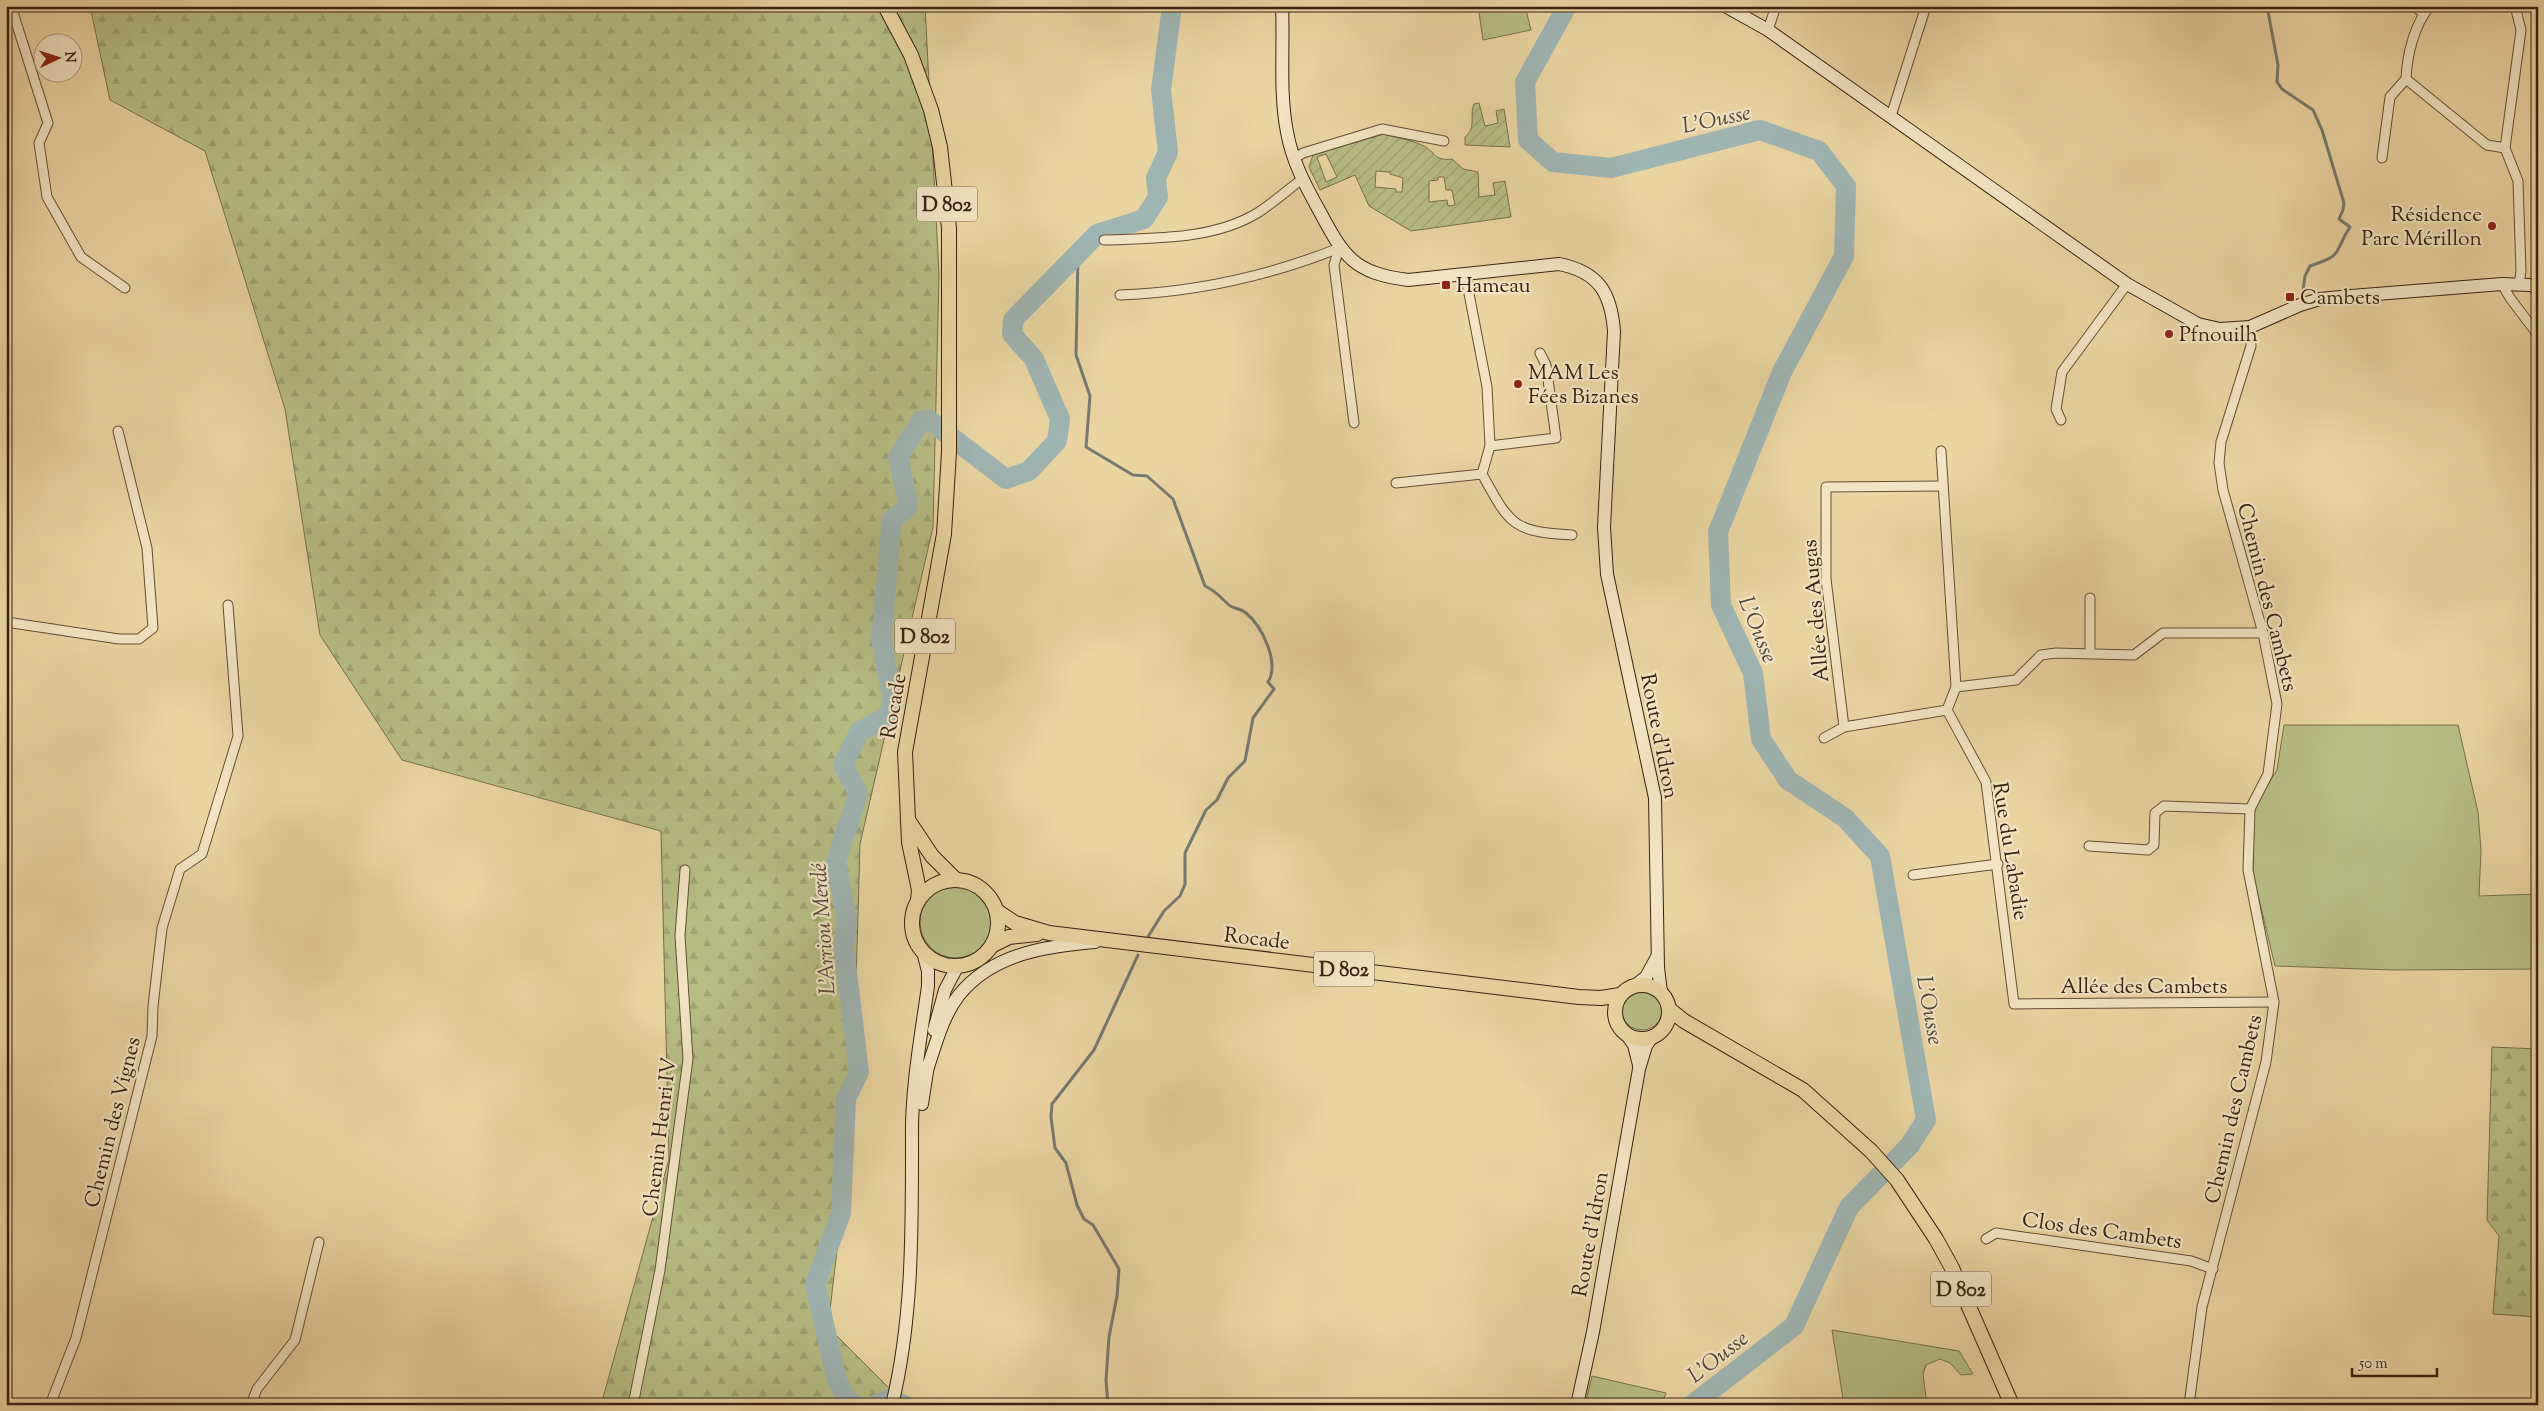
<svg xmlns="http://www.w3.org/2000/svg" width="2544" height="1411" viewBox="0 0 2544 1411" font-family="'Sorts Mill Goudy',serif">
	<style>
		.grass { fill: #b7bd85; stroke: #786f4c }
		.forest { fill: url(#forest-firs); stroke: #786f4c }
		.garden { fill: url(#garden-furrows); stroke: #786f4c; fill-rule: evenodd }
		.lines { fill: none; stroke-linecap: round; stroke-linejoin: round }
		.stream { stroke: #757a72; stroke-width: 3 }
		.river { stroke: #9eb5b2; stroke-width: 20 }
		.street-casing { stroke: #644e36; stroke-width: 11 }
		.secondary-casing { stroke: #382112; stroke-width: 14 }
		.primary-casing { stroke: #382112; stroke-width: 16 }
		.street { stroke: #f1e3c3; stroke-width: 9 }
		.secondary { stroke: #f1e3c3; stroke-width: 12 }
		.primary { stroke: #ead4a2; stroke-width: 14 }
		.poi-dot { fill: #8f2418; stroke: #f1e3c3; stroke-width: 2 }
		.labels { text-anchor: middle; stroke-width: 4.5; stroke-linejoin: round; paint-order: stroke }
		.shield { fill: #f1e3c3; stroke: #705b47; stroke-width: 1 }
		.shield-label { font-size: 20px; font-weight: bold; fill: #382112 }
		.poi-label { font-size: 21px; fill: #382112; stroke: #f1e3c3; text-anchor: start }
		.street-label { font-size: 21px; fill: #382112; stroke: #f1e3c3 }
		.water-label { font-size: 22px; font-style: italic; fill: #52463a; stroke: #f1e3c3 }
	</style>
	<defs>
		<pattern id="forest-firs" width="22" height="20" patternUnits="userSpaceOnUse" patternTransform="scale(1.25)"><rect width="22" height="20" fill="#b7bd85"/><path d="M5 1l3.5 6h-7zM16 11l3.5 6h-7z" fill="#9ea272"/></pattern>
		<pattern id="garden-furrows" width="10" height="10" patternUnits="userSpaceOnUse" patternTransform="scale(1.25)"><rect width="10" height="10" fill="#b7bd85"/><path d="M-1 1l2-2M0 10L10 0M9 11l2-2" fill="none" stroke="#9ea272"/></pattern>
	</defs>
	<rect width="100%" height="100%" fill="#ead4a2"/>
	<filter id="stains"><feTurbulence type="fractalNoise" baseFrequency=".004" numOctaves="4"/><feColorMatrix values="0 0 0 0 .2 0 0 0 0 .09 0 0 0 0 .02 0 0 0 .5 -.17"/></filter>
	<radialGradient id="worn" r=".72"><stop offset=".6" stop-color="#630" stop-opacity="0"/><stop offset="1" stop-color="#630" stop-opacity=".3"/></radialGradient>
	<!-- grass -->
	<g class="grass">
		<path d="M1478 6H1525L1531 30 1483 40Z"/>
		<path d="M2284 725H2458L2478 812 2481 850 2479 896 2538 894V969L2394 970 2275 966 2253 874 2254 807 2277 770Z"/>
		<circle cx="956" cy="922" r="36"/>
		<circle cx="1642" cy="1009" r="21"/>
		<path d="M1832 1330 1959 1351 1973 1374 1961 1375 1950 1363 1940 1359 1926 1365 1923 1374 1927 1405H1844Z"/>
		<path d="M1592 1376 1666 1393 1661 1405H1585Z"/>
	</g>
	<!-- forest -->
	<g class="forest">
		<path d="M90 6H925L939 274 933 527 860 844 852 1123 828 1327 906 1405H601L669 1159 661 831 402 760 320 635 285 409 205 151 110 100Z"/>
		<path d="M2492 1047 2538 1049V1317L2493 1314 2499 1236 2487 1220Z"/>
	</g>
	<!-- garden -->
	<g class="garden">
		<path d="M1479 103 1485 126 1498 123 1496 111 1504 109 1510 147 1465 145V137C1477 127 1469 116 1474 104Z"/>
		<path d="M1384 134C1397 138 1412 140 1424 146 1436 153 1434 161 1452 159L1463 169 1478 172 1479 197 1495 195 1493 183 1505 181 1511 217 1411 231 1369 206 1355 175 1320 190 1309 167 1313 155ZM1326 154 1337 177 1326 182 1317 157ZM1376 171 1390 172V174L1403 178 1402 192H1396V189L1375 187ZM1438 177H1444L1446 190H1452L1455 205 1448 206 1447 200 1429 202V181L1438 180Z"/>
	</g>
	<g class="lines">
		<!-- stream -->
		<g class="stream">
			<path d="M2267 6 2278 65 2277 82 2282 89 2313 110 2322 130 2344 203 2343 210 2339 219 2350 227C2332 254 2346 254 2310 266L2305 276 2303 290"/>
			<path d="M1078 255 1076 355 1090 396 1086 447 1133 475 1147 476 1173 499 1205 586C1216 591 1220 597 1229 605 1233 609 1241 608 1246 613 1262 626 1280 663 1268 682L1274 689 1253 718 1245 761 1228 778 1217 800 1206 810 1185 853V884L1180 896 1164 911 1146 940"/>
			<path d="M1108 1405 1106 1380 1109 1337 1117 1296 1119 1269 1093 1225 1084 1219 1077 1205 1066 1163 1055 1148 1051 1117 1052 1104 1094 1050 1138 955"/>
		</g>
		<!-- river -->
		<g class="river">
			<path d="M1567 6 1525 82 1528 140 1553 162 1611 168 1760 130 1819 151 1846 186 1844 256 1782 372 1718 532 1721 605 1753 673 1761 739 1788 780 1845 818 1880 856 1926 1120 1910 1145 1849 1207 1794 1326 1692 1405"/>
			<path d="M856 1405 850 1403 837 1381 815 1284 841 1213 846 1099 859 1072 844 947 847 921 836 862 858 793 843 765 859 732 886 717 893 704 881 639 892 520 907 508V498L898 457 921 421 929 420 1006 479 1029 471 1057 441 1060 419 1034 359 1012 334 1013 320 1097 234 1144 219 1158 197 1156 178 1168 152 1161 90 1172 6"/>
			<path d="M875 1405 890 1399 904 1405"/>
		</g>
		<defs>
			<g id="street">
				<path d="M11 6 48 123 39 143 47 197 81 257 125 288"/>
				<path d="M2413 6 2424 13"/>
				<path d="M2430 6C2414 25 2407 55 2406 79L2487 145 2505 148"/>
				<path d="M2515 6 2521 30 2505 148 2518 181 2521 271 2519 285"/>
				<path d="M1768 30 1776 6"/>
				<path d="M1891 116 1926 6"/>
				<path d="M1295 158 1303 153 1382 129 1444 141"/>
				<path d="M2382 158 2390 97 2406 79"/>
				<path d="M1104 240C1155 238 1214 240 1259 212 1274 202 1288 190 1302 179"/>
				<path d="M1339 248 1334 265 1354 423"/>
				<path d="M1465 273 1487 387 1490 446 1482 474C1510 525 1513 532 1572 535"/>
				<path d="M2502 284 2510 298 2538 335"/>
				<path d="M1120 295C1196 292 1269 276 1339 248"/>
				<path d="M2061 420 2056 409 2062 372 2127 284"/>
				<path d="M1490 446 1556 438 1546 365 1540 353"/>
				<path d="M1941 451 1956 687"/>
				<path d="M1396 483 1482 474"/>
				<path d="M6 622 119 639H139L153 628 147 548 118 431"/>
				<path d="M2090 653V598"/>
				<path d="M1947 710 1986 782 2014 1004 2274 1002"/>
				<path d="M1844 727 1826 579V487L1942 486"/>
				<path d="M1824 738 1844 727 1947 710 1956 687 2016 680 2041 655 2056 653 2134 655 2163 633H2263"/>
				<path d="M2089 846 2148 850 2154 845 2155 813 2164 806 2250 809"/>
				<path d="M1913 875 1998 864"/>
				<path d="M1986 1239 1996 1233 2191 1261 2213 1269"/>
				<path d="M50 1405 76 1338 152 1036 153 1006 162 928 180 869 202 854 238 736 228 605"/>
				<path d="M251 1405 257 1389 295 1340 319 1242"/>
				<path d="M633 1405 660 1270 688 1059 680 936 685 870"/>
				<path d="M2189 1405 2202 1307 2266 1062 2274 1002 2248 870 2250 809 2268 774 2277 704 2263 633 2223 490 2219 463 2221 442 2251 346 2250 327"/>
			</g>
			<g id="secondary">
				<path d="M1282 6C1284 48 1279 91 1287 132 1292 161 1306 187 1320 212 1344 257 1354 273 1408 280L1559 264C1599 272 1611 293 1614 331L1604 527 1607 574 1655 798 1658 968 1661 992"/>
				<path d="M1725 6 1768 30 2127 284 2198 324 2220 329 2250 327 2300 305 2320 299 2351 296 2502 284 2530 285 2538 288"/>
				<path d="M1636 985 1646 977 1657 957"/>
				<path d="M934 1030 945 990 957 967"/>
				<path d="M1627 1035 1634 1045 1639 1065"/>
				<path d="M926 1073C935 1047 942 1017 959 995 992 954 1046 946 1095 942"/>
				<path d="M922 1104 928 1065"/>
				<path d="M892 1405C913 1319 912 1228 912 1140 911 1089 921 1036 928 986V971L923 952"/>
				<path d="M1577 1405 1593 1332 1639 1069 1646 1046 1651 1038"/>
			</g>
			<g id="primary">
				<path d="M885 6 911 55 931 110 940 147 949 228V452L944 534 905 752 909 842 919 890 918 901"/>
				<path d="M908 820 932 856 956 880"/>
				<circle cx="955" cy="923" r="43"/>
				<path d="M997 911 1015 923 1049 933 1579 997 1601 998 1620 995"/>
				<path d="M993 945 1009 937 1037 934"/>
				<circle cx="1642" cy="1012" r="27"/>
				<path d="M1669 1009 1684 1021 1803 1090 1871 1151 1897 1180 1936 1239 1952 1268 2012 1405"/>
			</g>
		</defs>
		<!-- street casing -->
		<use href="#street" class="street-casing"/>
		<!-- secondary casing -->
		<use href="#secondary" class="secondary-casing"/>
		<!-- primary casing -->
		<use href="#primary" class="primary-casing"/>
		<!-- street -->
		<use href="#street" class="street"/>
		<!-- secondary -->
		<use href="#secondary" class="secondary"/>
		<!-- primary -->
		<use href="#primary" class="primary"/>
	</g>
	<!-- markers -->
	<g class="poi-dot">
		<circle cx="2492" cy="226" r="5"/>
		<rect x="1441" y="280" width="10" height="10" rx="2.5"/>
		<rect x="2285" y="292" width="10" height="10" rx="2.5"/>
		<circle cx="2169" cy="334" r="5"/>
		<circle cx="1518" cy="384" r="5"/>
	</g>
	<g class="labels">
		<!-- shield labels -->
		<g class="shield">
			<rect x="917" y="186.5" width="60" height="35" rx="4"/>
			<rect x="895" y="618.5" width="60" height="35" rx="4"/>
			<rect x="1314" y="951.5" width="60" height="35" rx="4"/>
			<rect x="1931" y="1271.5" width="60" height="35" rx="4"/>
		</g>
		<g class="shield-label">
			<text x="947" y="211">D 802</text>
			<text x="925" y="643">D 802</text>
			<text x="1344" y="976">D 802</text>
			<text x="1961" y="1296">D 802</text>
		</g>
		<!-- poi labels -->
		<g class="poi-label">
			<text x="2482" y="221" text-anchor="end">Résidence<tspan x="2482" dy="24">Parc Mérillon</tspan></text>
			<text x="1456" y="292">Hameau</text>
			<text x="2300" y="304">Cambets</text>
			<text x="2179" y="341">Pfnouilh</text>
			<text x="1528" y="379">MAM Les<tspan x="1528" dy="24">Fées Bizanes</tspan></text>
		</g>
		<!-- street labels -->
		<g class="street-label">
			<text transform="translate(2268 597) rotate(76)" y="7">Chemin des Cambets</text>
			<text transform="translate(1815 611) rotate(-95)" y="7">Allée des Augas</text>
			<text transform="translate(893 706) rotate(-80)" y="7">Rocade</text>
			<text transform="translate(1660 736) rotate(79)" y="7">Route d'Idron</text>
			<text transform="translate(2011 851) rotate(81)" y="7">Rue du Labadie</text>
			<text transform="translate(1257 938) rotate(7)" y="7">Rocade</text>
			<text x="2144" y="993">Allée des Cambets</text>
			<text transform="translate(2233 1109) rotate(-77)" y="7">Chemin des Cambets</text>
			<text transform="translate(112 1122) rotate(-76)" y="7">Chemin des Vignes</text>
			<text transform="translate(659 1137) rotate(-83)" y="7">Chemin Henri IV</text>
			<text transform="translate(2102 1230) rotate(8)" y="7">Clos des Cambets</text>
			<text transform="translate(1590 1234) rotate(-80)" y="7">Route d'Idron</text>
		</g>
		<!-- water labels -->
		<g class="water-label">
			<text transform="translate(1716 118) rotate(-12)" y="8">L'Ousse</text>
			<text transform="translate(1759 629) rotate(68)" y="8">L'Ousse</text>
			<text transform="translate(822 929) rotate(-94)" y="8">L'Arriou Merdé</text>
			<text transform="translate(1931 1010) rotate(80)" y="8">L'Ousse</text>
			<text transform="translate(1717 1356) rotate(-38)" y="8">L'Ousse</text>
		</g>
	</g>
	<!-- margin -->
	<rect width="2544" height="1411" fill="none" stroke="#ead4a2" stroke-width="25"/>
	<rect x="8" y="8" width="2529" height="1396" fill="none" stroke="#382112" stroke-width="2.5"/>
	<rect x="12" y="12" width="2519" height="1386" fill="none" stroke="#382112"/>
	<!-- north arrow -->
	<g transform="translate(58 58) rotate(86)"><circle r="24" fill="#f1e3c3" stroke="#a7957c"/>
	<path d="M0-4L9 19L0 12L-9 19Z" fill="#8f2418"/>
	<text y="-8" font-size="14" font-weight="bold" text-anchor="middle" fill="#382112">N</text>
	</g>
	<!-- scale -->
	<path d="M2352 1368v8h85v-8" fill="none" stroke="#382112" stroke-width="2.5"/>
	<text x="2359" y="1368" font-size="15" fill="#382112" stroke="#f1e3c3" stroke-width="4" paint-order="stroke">50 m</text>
	<rect width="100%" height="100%" filter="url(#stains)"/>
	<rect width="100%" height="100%" fill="url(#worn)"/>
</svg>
